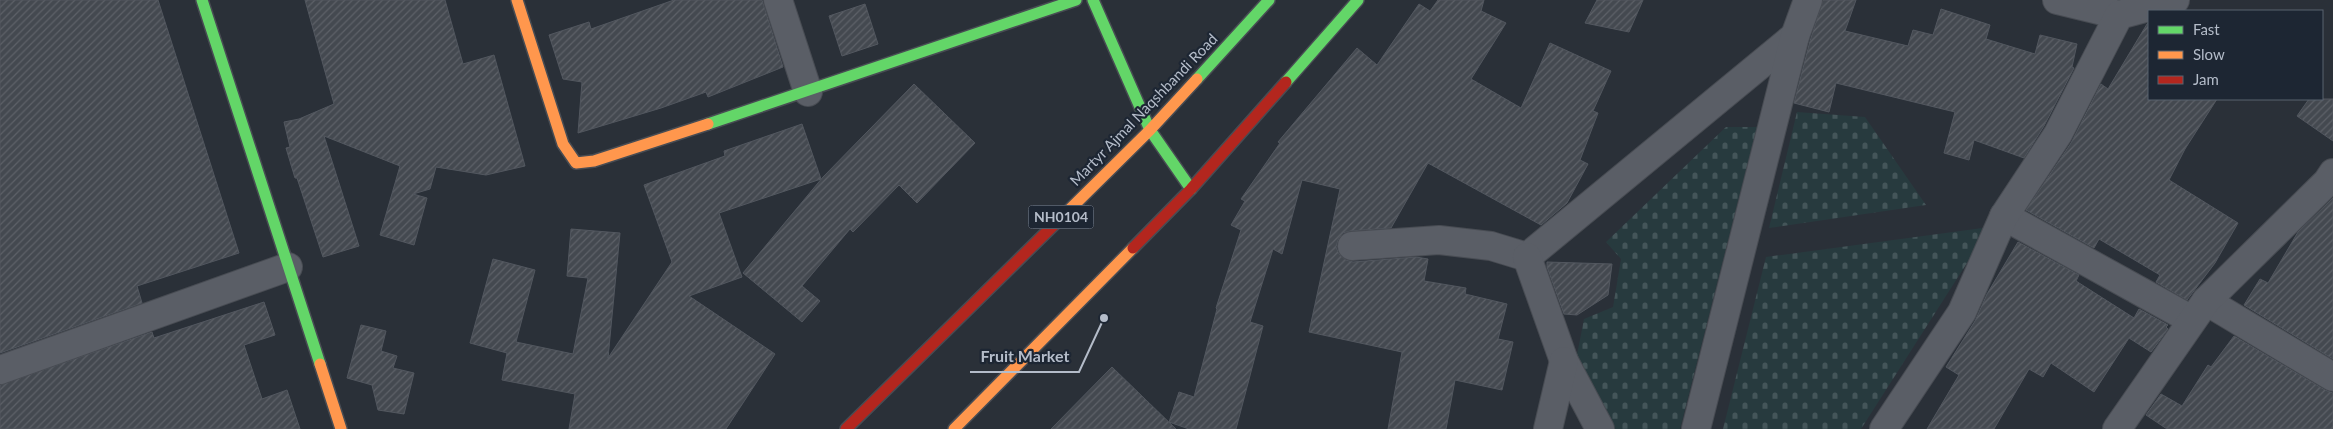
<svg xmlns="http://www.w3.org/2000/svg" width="2333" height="429" viewBox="0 0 2333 429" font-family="Lato,sans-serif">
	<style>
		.cemetery { fill: url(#cemetery-stones) }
		.building { fill: url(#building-hatch); stroke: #52575f }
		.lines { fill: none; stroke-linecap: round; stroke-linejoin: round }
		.street-casing { stroke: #484c53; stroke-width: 30 }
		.fast-casing { stroke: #484c53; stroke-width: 14 }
		.slow-casing { stroke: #484c53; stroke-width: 14 }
		.jam-casing { stroke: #484c53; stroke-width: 14 }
		.street { stroke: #5a5e66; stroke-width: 28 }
		.fast { stroke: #63d668; stroke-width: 11 }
		.slow { stroke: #ff974d; stroke-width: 11 }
		.jam { stroke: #b3261e; stroke-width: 11 }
		.labels { text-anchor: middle; stroke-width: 4.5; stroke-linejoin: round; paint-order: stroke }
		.shield { fill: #1d2633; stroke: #878f9c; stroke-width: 1 }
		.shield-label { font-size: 14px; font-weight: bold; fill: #b4bcc9 }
		.street-label { font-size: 15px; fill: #b4bcc9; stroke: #1d2633 }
		.leader { fill: none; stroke: #b4bcc9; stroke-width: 2 }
		.callout-dot { fill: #b4bcc9; stroke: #1d2633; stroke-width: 2 }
		.callout-label { font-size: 16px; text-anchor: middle; font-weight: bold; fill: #b4bcc9; stroke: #1d2633; stroke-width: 4.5; stroke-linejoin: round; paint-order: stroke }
	</style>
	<defs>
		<pattern id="cemetery-stones" width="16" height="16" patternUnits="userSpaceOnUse" patternTransform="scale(1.25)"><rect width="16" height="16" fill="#273a3e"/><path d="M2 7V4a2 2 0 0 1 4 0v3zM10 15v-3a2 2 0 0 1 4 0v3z" fill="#445559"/></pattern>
		<pattern id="building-hatch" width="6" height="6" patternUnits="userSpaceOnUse" patternTransform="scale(1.25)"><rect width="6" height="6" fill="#444950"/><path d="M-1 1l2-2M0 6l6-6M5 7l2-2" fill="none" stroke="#5d6168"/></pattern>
	</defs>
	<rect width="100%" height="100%" fill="#2a3038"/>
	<!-- cemetery -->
	<g class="cemetery">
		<path d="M1797 112 1865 117 1926 205 1769 228Z"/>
		<path d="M1726 127H1757L1680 429H1606L1575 365 1584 319 1613 307 1621 259 1606 242Z"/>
		<path d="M1990 227 1861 429H1723L1766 257Z"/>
	</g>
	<!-- building -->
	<g class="building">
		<path d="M0 0H158L239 253 137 286 142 303 0 353Z"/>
		<path d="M305 0H445L463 64 494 55 525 166 486 175 436 167 430 189 413 194 427 198 414 245 380 235 400 166 324 136 359 246 323 257 297 178H295L286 148 290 147 284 122 299 119 334 104Z"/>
		<path d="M674 0H762L783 67 708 97 706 92 661 108 578 133 582 82 563 79 549 35 589 22 591 29Z"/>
		<path d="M1438 0H1484L1481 11 1506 23 1471 79 1521 108 1550 43 1611 71 1593 111 1598 113 1580 160 1588 164 1567 203 1541 225 1428 163 1391 228 1350 231 1343 233 1338 240 1336 247 1339 254 1346 260 1353 262 1416 257 1428 259 1424 281 1466 288 1465 294 1507 304 1498 339 1513 342 1502 390 1455 380 1446 429H1388L1402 352 1309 332 1340 189 1302 180 1282 254 1273 249 1250 322 1263 326 1236 429H1189L1169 422 1179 392 1194 397 1217 309 1216 308 1241 230 1231 225 1245 201 1241 199 1280 143 1278 142 1357 48 1377 65 1419 4 1430 11Z"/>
		<path d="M1597 0H1643L1629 32 1585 23Z"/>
		<path d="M1823 0H1856L1845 31 1908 46 1913 30 1933 35 1941 9 1990 25 1986 39 2035 54 2040 35 2077 44 2072 67 2074 68 2044 126 2024 158 1974 140 1969 160 1944 153 1955 112 1836 83 1829 112 1794 103 1810 41Z"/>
		<path d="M865 4 878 44 842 56 829 16Z"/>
		<path d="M2149 23V99H2217L2185 149 2169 180 2238 223 2215 263 2187 300 2156 282 2160 275 2099 239 2094 248 2026 210 2071 143 2101 84 2108 89 2147 24Z"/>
		<path d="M914 84 975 143 917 203 899 185 853 232 850 229 802 286 820 301 802 322 743 273 823 177Z"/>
		<path d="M2309 99H2333V141L2297 116Z"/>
		<path d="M802 124 821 179 719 213 742 277 689 296 775 354 726 429H569L575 394 502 380 507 353 470 343 493 259 535 270 516 342 573 354 588 278 567 276 571 229 620 233 608 358 672 262 644 185 725 156 724 151Z"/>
		<path d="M2333 198V359L2244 305 2260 279 2268 283 2298 232Z"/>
		<path d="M2018 242 2079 275 2076 281 2134 318 2139 309 2168 325 2166 327 2168 329 2151 352 2129 338 2094 392 2051 363 2043 377 2029 369 1994 429H1927L1959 375 1946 367 1975 321 1987 294Z"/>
		<path d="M1547 262 1612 264 1608 295 1577 315 1564 314 1547 267Z"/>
		<path d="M264 302 275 335 244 345 262 399 287 390 300 429H0V385L152 332 154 338Z"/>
		<path d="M361 325 386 331 381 351 397 356 393 368 414 373 404 414 378 410 372 385 347 378Z"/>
		<path d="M2234 336 2325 390 2333 393V429H2167L2146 415 2161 394 2182 406 2208 365 2211 367Z"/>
		<path d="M1112 367 1176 429H1051Z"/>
	</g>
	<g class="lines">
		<defs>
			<g id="street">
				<path d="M778 0 808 92"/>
				<path d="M2057 0 2119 15"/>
				<path d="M2004 216 2192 320"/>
				<path d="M1352 246 1439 240 1491 246 1527 257"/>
				<path d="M1527 257 1795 36"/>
				<path d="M1527 257 1564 361 1600 429"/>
				<path d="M2206 301 2333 377"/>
				<path d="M0 370 288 267"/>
				<path d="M1548 429 1564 361"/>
				<path d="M1696 429 1795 36 1808 0"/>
				<path d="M1884 429 1962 312 2004 216 2058 134 2119 15 2175 0"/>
				<path d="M2117 429 2206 301 2327 182 2333 173"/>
			</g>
			<g id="fast">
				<path d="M202 0 320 364"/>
				<path d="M1093 0 1150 130 1191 189"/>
				<path d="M1197 79 1269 0"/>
				<path d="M1286 82 1358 0"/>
				<path d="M708 124 1076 0"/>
			</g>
			<g id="slow">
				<path d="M517 0 563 144 576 163 594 161 708 124"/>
				<path d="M1063 216 1150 130 1197 79"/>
				<path d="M320 364 341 429"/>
				<path d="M954 429 1133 248"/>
			</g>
			<g id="jam">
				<path d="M1133 248 1191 189 1286 82"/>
				<path d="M846 429 1063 216"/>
			</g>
		</defs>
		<!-- street casing -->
		<use href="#street" class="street-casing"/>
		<!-- fast casing -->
		<use href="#fast" class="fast-casing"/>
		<!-- slow casing -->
		<use href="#slow" class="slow-casing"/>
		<!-- jam casing -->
		<use href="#jam" class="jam-casing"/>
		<!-- street -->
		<use href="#street" class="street"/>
		<!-- fast -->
		<use href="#fast" class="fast"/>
		<!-- slow -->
		<use href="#slow" class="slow"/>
		<!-- jam -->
		<use href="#jam" class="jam"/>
	</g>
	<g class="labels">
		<!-- shield labels -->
		<rect class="shield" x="1028.5" y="205.5" width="65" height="23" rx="4"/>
		<g class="shield-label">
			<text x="1061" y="222">NH0104</text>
		</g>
		<!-- street labels -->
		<g class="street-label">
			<text transform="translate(1144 110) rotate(-46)" y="5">Martyr Ajmal Naqshbandi Road</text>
		</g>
	</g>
	<!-- callouts -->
	<path class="leader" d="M1104 318L1079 372H970"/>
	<circle class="callout-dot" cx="1104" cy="318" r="5"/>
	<g class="callout-label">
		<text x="1025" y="362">Fruit Market</text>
	</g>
	<!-- legend -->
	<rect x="2148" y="10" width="175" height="90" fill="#1d2633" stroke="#59626f"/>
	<rect x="2158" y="26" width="25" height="8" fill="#63d668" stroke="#59626f"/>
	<text x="2193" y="35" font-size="15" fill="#b4bcc9">Fast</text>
	<rect x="2158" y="51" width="25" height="8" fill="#ff974d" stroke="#59626f"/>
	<text x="2193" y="60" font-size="15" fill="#b4bcc9">Slow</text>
	<rect x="2158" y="76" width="25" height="8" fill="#b3261e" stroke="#59626f"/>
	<text x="2193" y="85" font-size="15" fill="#b4bcc9">Jam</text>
</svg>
